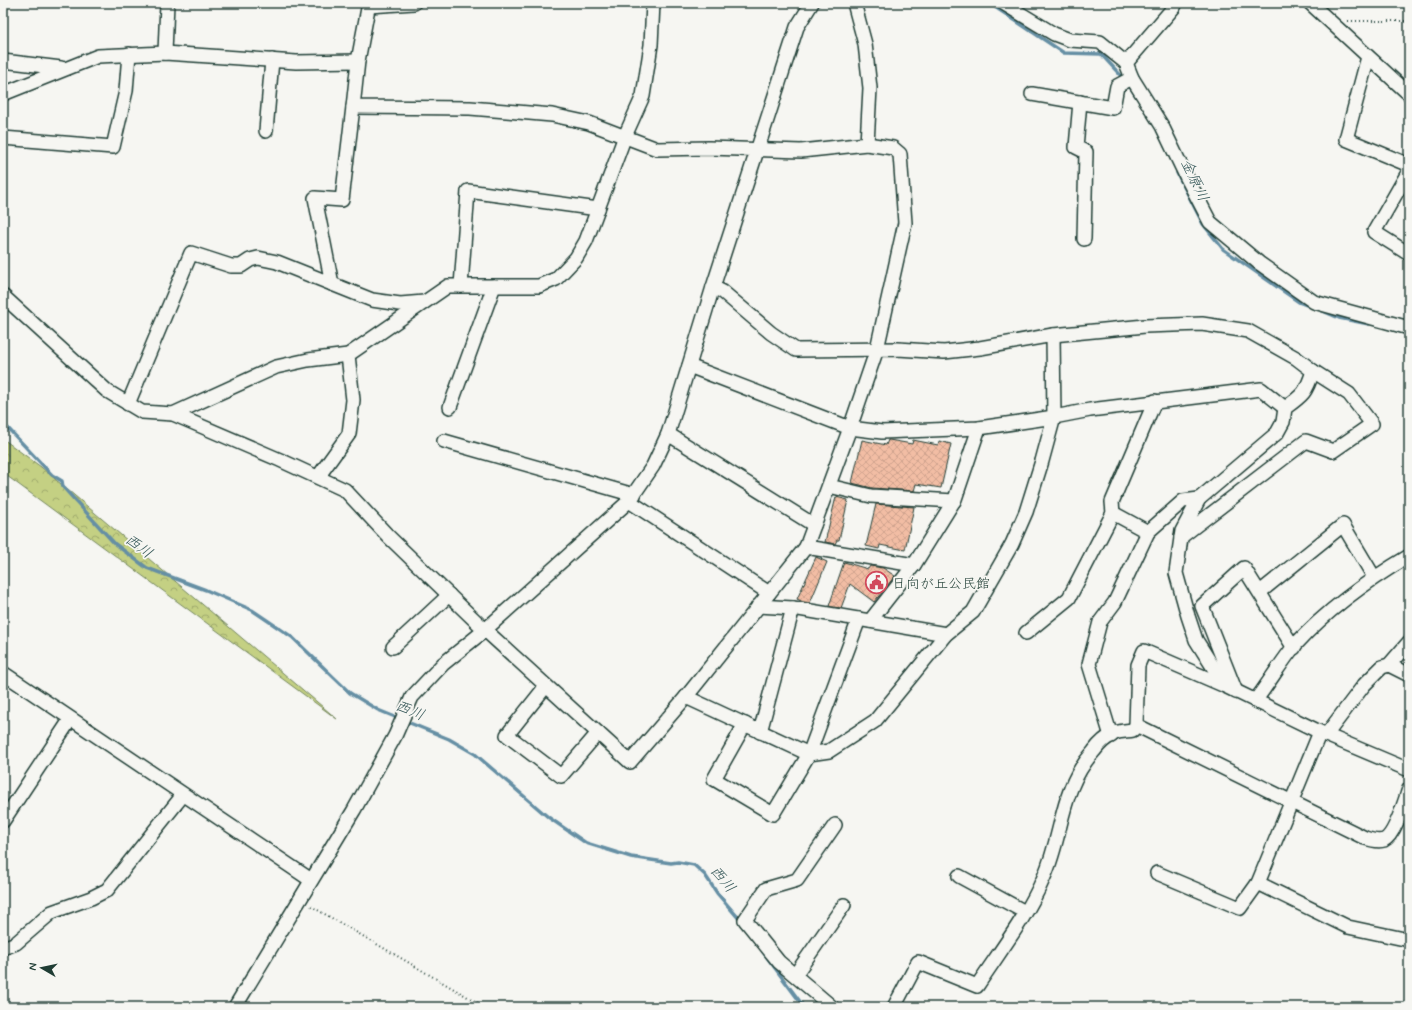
<svg xmlns="http://www.w3.org/2000/svg" width="1412" height="1010" viewBox="0 0 1412 1010" font-family="Mynerve,'Klee One',sans-serif">
	<style>
		.forest { fill: url(#forest-crowns); stroke: #72865c }
		.lines { fill: none; stroke-linecap: round; stroke-linejoin: round }
		.stream { stroke: #658fa4; stroke-width: 3.5 }
		.building { fill: url(#building-cross-hatch); stroke: #1f3d34 }
		.minor-casing { stroke: #1f3d34; stroke-width: 16 }
		.path { stroke: #1f3d34; stroke-width: 2; stroke-dasharray: 1 3; stroke-linecap: butt }
		.minor { stroke: #f6f6f2; stroke-width: 13 }
		.labels { text-anchor: middle; stroke-width: 3.5; stroke-linejoin: round; paint-order: stroke }
		.poi-label { font-size: 14px; fill: #1f3d34; stroke: #f6f6f2; text-anchor: start }
		.water-label { font-size: 15px; font-style: italic; fill: #365859; stroke: #f6f6f2 }
	</style>
	<defs>
		<pattern id="forest-crowns" width="20" height="18" patternUnits="userSpaceOnUse"><rect width="20" height="18" fill="#c4d083"/><path d="M2 6a3 3 0 1 1 6 0M12 15a3 3 0 1 1 6 0" fill="none" stroke="#9faa6c"/></pattern>
		<pattern id="building-cross-hatch" width="8" height="8" patternUnits="userSpaceOnUse"><rect width="8" height="8" fill="#f2bda4"/><path d="M0 0l8 8M0 8l8-8" fill="none" stroke="#cfa38e"/></pattern>
	</defs>
	<rect width="100%" height="100%" fill="#f6f6f2"/>
	<filter id="ink" filterUnits="userSpaceOnUse"><feTurbulence type="fractalNoise" baseFrequency=".025" numOctaves="2"/><feDisplacementMap in="SourceGraphic" scale="8" xChannelSelector="R" yChannelSelector="G"/><feConvolveMatrix kernelMatrix="1 2 1 2 8 2 1 2 1" color-interpolation-filters="sRGB"/></filter>
	<g filter="url(#ink)">
		<!-- forest -->
		<path class="forest" d="M3 439 41 467 337 719 3 473Z"/>
		<g class="lines">
			<!-- stream -->
			<g class="stream">
				<path d="M989 3 1064 53 1101 54 1124 79"/>
				<path d="M1128 84 1137 97"/>
				<path d="M1177 173 1203 224 1223 249 1299 302 1312 307"/>
				<path d="M1318 309 1339 318 1369 324"/>
				<path d="M3 423 52 475 62 481 63 487 115 544 147 568 206 590 252 610 292 637 350 693 378 710 449 739 475 754 548 817 586 843 631 857 671 863 678 862 694 865 705 875 717 893 741 921"/>
				<path d="M763 952 804 1007"/>
			</g>
		</g>
		<!-- building -->
		<g class="building">
			<path d="M862 440 886 445 888 440H889L912 444 913 440 938 445 939 441 951 444 941 488 916 484 914 491 872 488 852 483Z"/>
			<path d="M836 497 848 500 839 540H837L835 544 825 542Z"/>
			<path d="M876 504 914 507 905 550 880 545 879 549 866 546Z"/>
			<path d="M816 557 827 562 810 603 803 602 797 599Z"/>
			<path d="M844 562 868 569 870 566 883 568 895 576 874 602 850 584 841 608 832 607 829 606Z"/>
		</g>
		<g class="lines">
			<defs>
				<g id="minor">
					<path d="M369 3 358 61 353 107 470 108 552 115 589 123 657 149 709 148 801 151 867 144 870 88 865 44 854 3"/>
					<path d="M1003 3 1054 34 1070 40 1100 42 1126 63 1132 78 1162 126 1186 176 1210 222 1259 263 1314 302 1409 328"/>
					<path d="M1310 3 1409 94"/>
					<path d="M369 6 414 3"/>
					<path d="M165 53 167 3"/>
					<path d="M1368 57 1346 139 1409 165"/>
					<path d="M3 61 61 68"/>
					<path d="M1126 63 1174 7 1176 3"/>
					<path d="M3 94 98 56 165 53 296 62 358 61"/>
					<path d="M1032 94 1113 108 1117 86 1132 78"/>
					<path d="M1080 102 1076 147 1086 152 1084 239"/>
					<path d="M266 131 272 60"/>
					<path d="M3 138 113 147 126 91 129 54"/>
					<path d="M1409 171 1374 232 1409 254"/>
					<path d="M332 284 315 198 342 200 353 107"/>
					<path d="M461 286 468 191 598 209"/>
					<path d="M713 287 723 292 771 333 796 350 898 349 944 352 980 348 1053 335 1145 326 1202 324 1248 331 1296 358 1313 371C1306 393 1303 395 1285 408L1283 422 1277 433 1199 499 1182 531 1176 573 1188 616 1196 640 1225 686"/>
					<path d="M3 296 107 391 142 412 173 414 280 460 345 490 389 537 485 630 630 762 686 697 806 547 850 428 877 349 905 223 900 154 893 148 867 144"/>
					<path d="M689 366 850 428 882 432 979 428 1054 417 1090 410 1261 389 1285 408"/>
					<path d="M128 404 191 253 231 266H241L250 260 258 258 277 262 372 300 400 304 424 302"/>
					<path d="M450 407 494 286"/>
					<path d="M173 414 276 367 308 360 348 355 448 286H539L556 279 576 258 586 241 625 136 643 96 651 45 653 3"/>
					<path d="M668 434 814 525"/>
					<path d="M444 441 634 495"/>
					<path d="M318 477 349 434 353 400 348 355"/>
					<path d="M829 486 871 496 954 501"/>
					<path d="M629 501 769 593"/>
					<path d="M1113 513 1148 532 1183 501 1199 499"/>
					<path d="M1181 537 1306 441 1333 451 1372 424 1349 394 1313 371"/>
					<path d="M806 547 914 565"/>
					<path d="M1260 592 1343 525 1374 577"/>
					<path d="M758 606 793 608 946 634"/>
					<path d="M870 621 914 565 955 499 979 428"/>
					<path d="M1026 633 1069 598 1113 513 1112 502 1155 401"/>
					<path d="M393 647 449 595"/>
					<path d="M1389 665 1409 675"/>
					<path d="M3 673 311 880"/>
					<path d="M546 686 507 735 561 776 598 733"/>
					<path d="M1236 692 1202 606 1244 568 1294 648"/>
					<path d="M686 697 809 754 829 751 875 721 946 634 973 612 1012 544 1026 512 1042 461 1054 417 1053 335"/>
					<path d="M1255 701C1269 683 1281 662 1296 644 1329 608 1367 581 1409 556"/>
					<path d="M745 724 714 779 773 814 809 754 859 619"/>
					<path d="M1136 725 1365 838C1371 840 1378 842 1384 840 1395 835 1405 800 1409 789"/>
					<path d="M760 732 793 608"/>
					<path d="M1326 735 1364 685 1382 667 1389 665 1409 642"/>
					<path d="M1111 736 1089 664 1100 622 1115 602 1148 532"/>
					<path d="M3 821 70 720"/>
					<path d="M1157 873 1240 908 1258 883 1320 732"/>
					<path d="M959 876 1025 912"/>
					<path d="M1258 883 1348 927 1409 940"/>
					<path d="M3 948 16 943 52 912 91 898 107 890 183 795"/>
					<path d="M795 975 844 905"/>
					<path d="M235 1007 354 810 395 736 412 697 443 664 485 630 629 501 653 466 668 434 713 287 797 27 812 3"/>
					<path d="M832 1007 779 962 745 920 766 889 797 880 835 825"/>
					<path d="M894 1007 918 962 977 986C1000 951 1028 915 1044 877 1064 832 1059 790 1094 751 1099 744 1107 737 1115 733 1120 731 1127 731 1133 730L1136 725 1138 665 1144 651 1225 686 1326 735 1409 770"/>
				</g>
			</defs>
			<!-- minor casing -->
			<use href="#minor" class="minor-casing"/>
			<!-- path -->
			<g class="path">
				<path d="M1348 21H1409"/>
				<path d="M311 906 485 1007"/>
			</g>
			<!-- minor -->
			<use href="#minor" class="minor"/>
		</g>
	</g>
	<!-- icons -->
	<defs>
		<symbol id="civic-ring" viewBox="-11 -11 22 22"><circle r="9.5" fill="#f6f6f2" stroke="#d1495b" stroke-width="1.5"/><path d="M-.6-6.5H3V-4.5H.6V-3L4-1V1h2V6H-6V1h2V-1L-.6-3ZM-1.2 2.5V6h2.4V2.5Z" fill="#d1495b"/></symbol>
	</defs>
	<g fill-rule="evenodd">
		<use href="#civic-ring" x="864" y="570" width="25" height="25"/>
	</g>
	<g class="labels">
		<!-- poi labels -->
		<g class="poi-label">
			<text x="892" y="588">日向が丘公民館</text>
		</g>
		<!-- water labels -->
		<g class="water-label">
			<text transform="translate(1195 180) rotate(65)" y="5">金原川</text>
			<text transform="translate(139 546) rotate(36)" y="5">西川</text>
			<text transform="translate(410 710) rotate(22)" y="5">西川</text>
			<text transform="translate(723 879) rotate(50)" y="5">西川</text>
		</g>
	</g>
	<!-- margin -->
	<rect width="1412" height="1010" fill="none" stroke="#f6f6f2" stroke-width="16"/>
	<rect x="8" y="8" width="1396" height="994" fill="none" stroke="#1f3d34" stroke-width="1.5" filter="url(#ink)"/>
	<!-- north arrow -->
	<g transform="translate(42 968) rotate(279)" stroke="#f6f6f2" stroke-width="3" paint-order="stroke">
	<path d="M0-3L7 15L0 10L-7 15Z" fill="#1f3d34"/>
	<text y="-6" font-size="11" font-weight="bold" text-anchor="middle" fill="#1f3d34">N</text>
	</g>
</svg>
